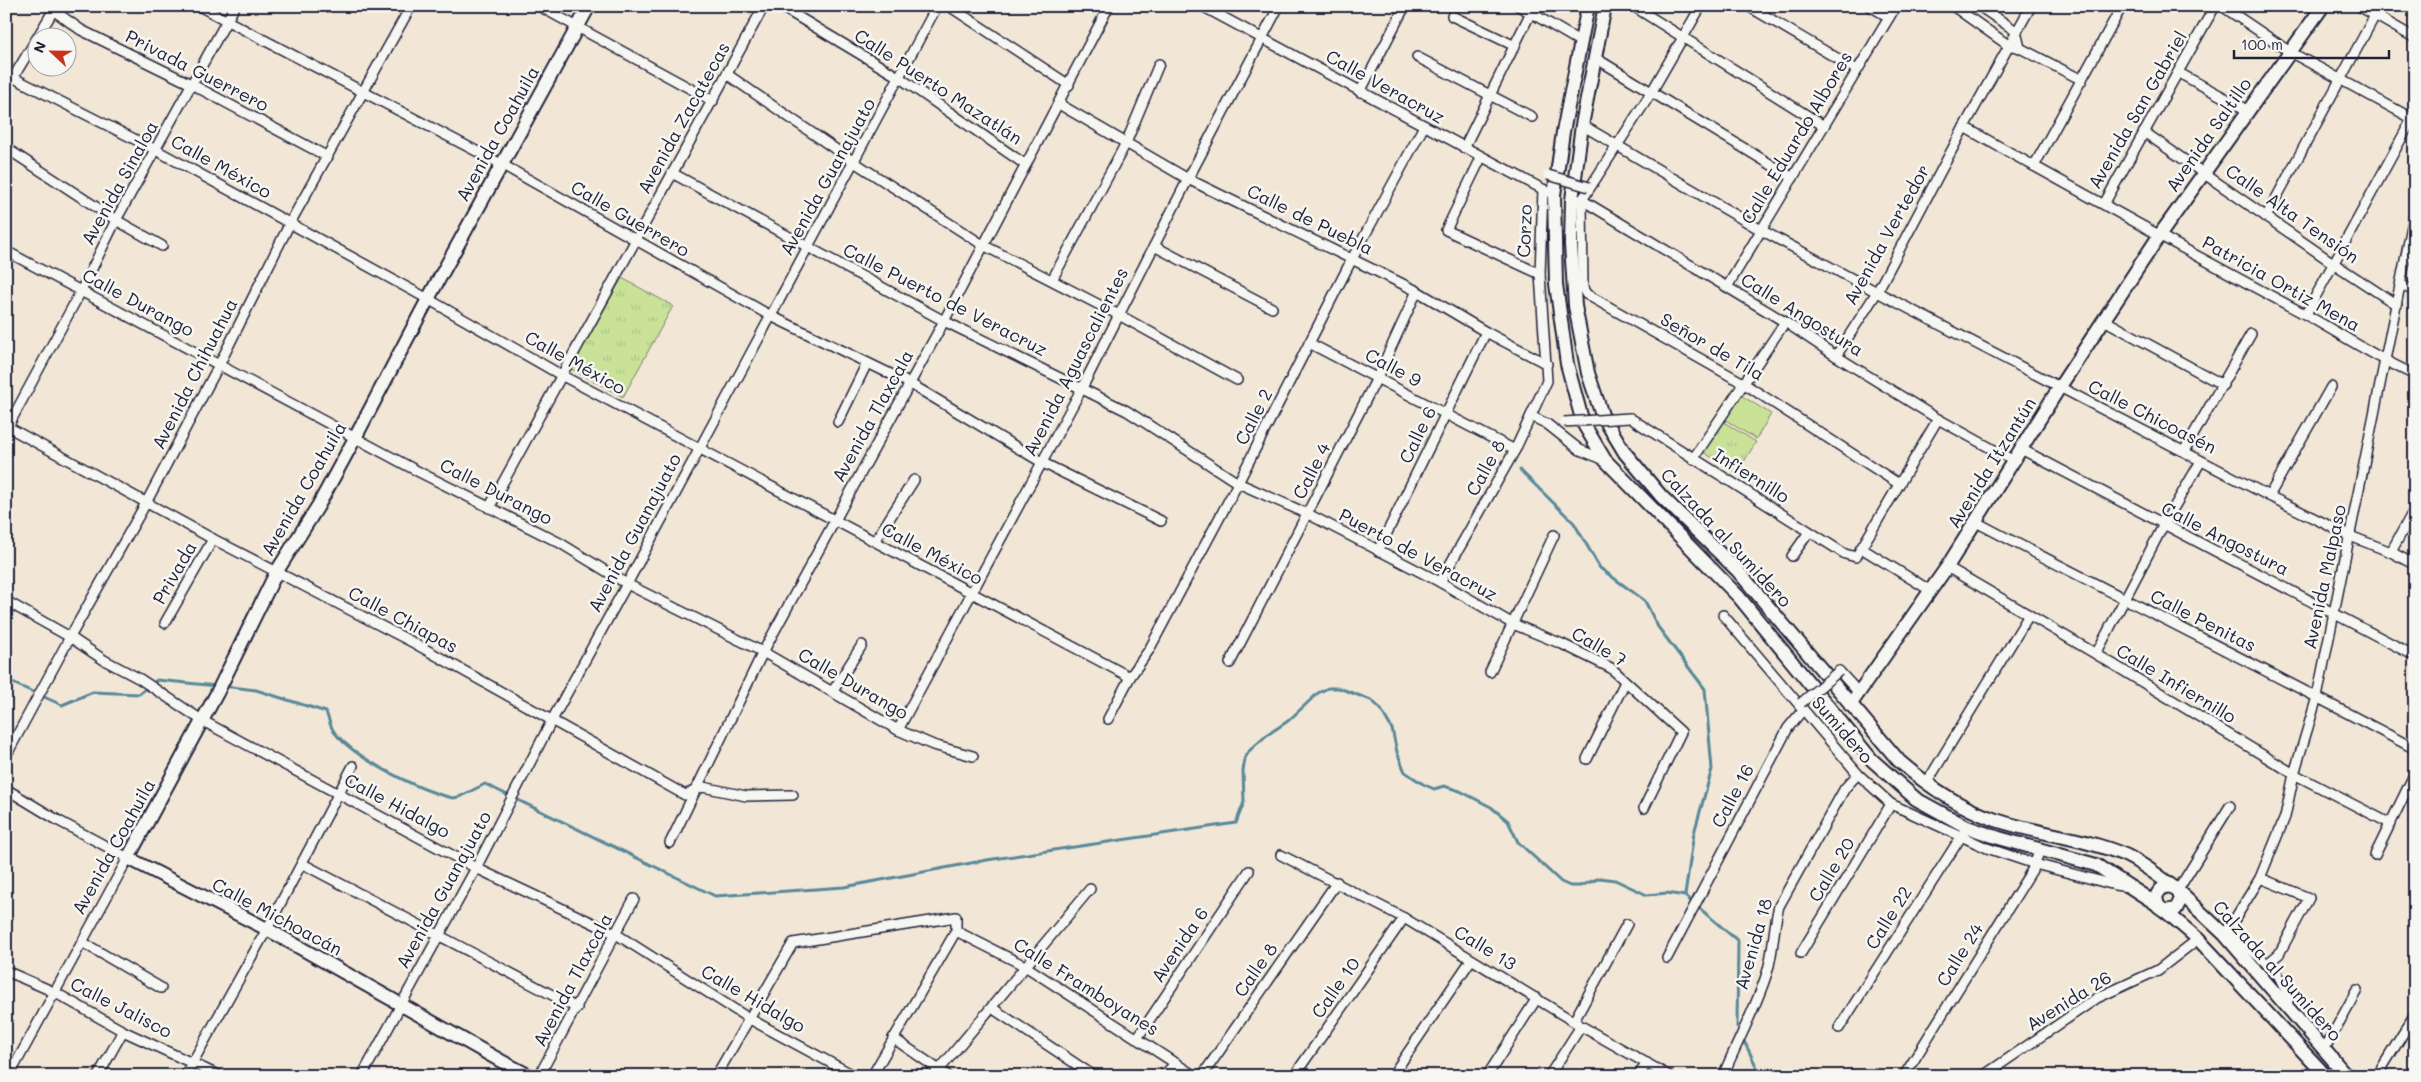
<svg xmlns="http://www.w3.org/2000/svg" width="2421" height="1082" viewBox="0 0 2421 1082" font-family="Mali,sans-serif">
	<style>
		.green { fill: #c9e298; stroke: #76826a }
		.park { fill: url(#park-tufts); stroke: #76826a }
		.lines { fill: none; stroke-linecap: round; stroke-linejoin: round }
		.stream { stroke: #588899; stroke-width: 3 }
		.street-casing { stroke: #22223b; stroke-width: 12 }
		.secondary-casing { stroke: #22223b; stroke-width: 16 }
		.street { stroke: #f6f6f2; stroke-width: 9 }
		.secondary { stroke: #f6f6f2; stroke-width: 12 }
		.street-bridge-casing { stroke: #22223b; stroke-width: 12; stroke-linecap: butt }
		.street-bridge { stroke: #f6f6f2; stroke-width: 9 }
		.labels { text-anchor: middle; stroke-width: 5; stroke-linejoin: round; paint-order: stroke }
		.street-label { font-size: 18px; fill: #22223b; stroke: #f6f6f2 }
	</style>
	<defs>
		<pattern id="park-tufts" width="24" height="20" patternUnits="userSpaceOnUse" patternTransform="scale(1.25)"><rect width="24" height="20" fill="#c9e298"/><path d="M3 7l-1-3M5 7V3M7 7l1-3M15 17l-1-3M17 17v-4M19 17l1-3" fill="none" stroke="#acc284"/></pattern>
	</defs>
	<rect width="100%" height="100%" fill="#f2e7d7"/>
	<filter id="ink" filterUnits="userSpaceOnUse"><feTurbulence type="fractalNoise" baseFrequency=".02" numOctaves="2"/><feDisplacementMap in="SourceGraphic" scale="10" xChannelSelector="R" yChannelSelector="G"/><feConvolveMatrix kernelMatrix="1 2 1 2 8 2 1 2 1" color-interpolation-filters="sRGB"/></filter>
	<g filter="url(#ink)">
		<!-- green -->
		<path class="green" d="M1739 394 1771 414 1756 439 1724 419Z"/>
		<!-- park -->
		<g class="park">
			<path d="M622 278 673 306 623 397 571 369Z"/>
			<path d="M1722 421 1756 442 1737 473 1703 452Z"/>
		</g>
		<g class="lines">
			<!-- stream -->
			<g class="stream">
				<path d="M1520 470 1574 523 1600 568 1645 601 1658 627 1705 689 1712 769 1694 833 1685 895"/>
				<path d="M6 680 62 705 93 692 139 694 157 680 217 686"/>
				<path d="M223 686 256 690 326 712C329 719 330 727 335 733 356 759 420 791 453 798L459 797 485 784 715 896 844 887 987 860 1236 823 1244 802 1243 771 1245 758 1250 750 1267 735 1288 721 1318 693 1328 688H1339L1371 700 1380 708 1392 729 1397 752 1405 772 1423 784 1434 789 1444 786 1460 791 1491 807 1508 821 1518 842 1561 882 1570 886H1580L1600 878 1615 880 1647 895 1667 893 1685 896 1738 941 1737 1027"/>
				<path d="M1745 1043 1761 1076"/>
			</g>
			<defs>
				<g id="street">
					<path d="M199 6 501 164 771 316 909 383 1043 463 1161 521"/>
					<path d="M539 6 713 101"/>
					<path d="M780 6 900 78 1026 165"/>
					<path d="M949 6 1069 85"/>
					<path d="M1202 6 1548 192"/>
					<path d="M1519 6 1581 42"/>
					<path d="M1633 6 1824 126"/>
					<path d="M1701 6 1651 93 1582 200 1583 288 1586 294 1743 383 1899 484"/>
					<path d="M1748 6 1857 70"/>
					<path d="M1870 6 1889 17"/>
					<path d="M1953 6 2008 45 2020 48 2082 80"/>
					<path d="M1979 6 2016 31 2020 48"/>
					<path d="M2222 6 2290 52 2415 120"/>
					<path d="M2359 6 2415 38"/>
					<path d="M53 10 81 30 193 85 328 157"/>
					<path d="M1452 16 1515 46"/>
					<path d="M1417 57 1532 117"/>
					<path d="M1597 59 1793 178"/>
					<path d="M2179 73 2247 110"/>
					<path d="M6 74 156 150 428 299 561 375 1130 677"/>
					<path d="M728 75 854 162 983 245 1119 315 1237 380"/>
					<path d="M13 78 56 6"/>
					<path d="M1360 92 1405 6"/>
					<path d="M1059 104 1188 179 1417 291 1486 332 1547 364"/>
					<path d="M1582 125 1761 230 1877 292 2269 496 2350 536 2391 552 2415 565"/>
					<path d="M1964 127C2075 189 2187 251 2299 311 2338 332 2374 357 2415 375"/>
					<path d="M2144 132 2333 263 2397 305"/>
					<path d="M6 148 116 220 162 246"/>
					<path d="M1464 148 1534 6"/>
					<path d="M1481 158 1446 230 1540 274"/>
					<path d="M2034 166 2122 6"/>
					<path d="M672 173 944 321 1127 411 1238 483 1308 514 1440 582 1513 624 1562 644 1611 668 1681 732 1644 808"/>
					<path d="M1578 200H1582L1785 322 1836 356 1938 419 2014 461"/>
					<path d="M2104 204 2215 6"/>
					<path d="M2266 217 2380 6"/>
					<path d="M1154 246 1272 308"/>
					<path d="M6 251 421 473 560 543 627 584 763 652 898 730 933 745 973 756"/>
					<path d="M1052 280 1126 143 1159 64"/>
					<path d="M2401 285 2415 291"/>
					<path d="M1727 287 1896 6"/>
					<path d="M2306 314 2412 119"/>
					<path d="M2104 320 2223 385"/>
					<path d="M1309 343 1515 450"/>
					<path d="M1836 356 1877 292 1964 127 2031 6"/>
					<path d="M1531 416 1547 424 1580 450 1605 460"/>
					<path d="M1630 418 1845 554 1856 557 1938 419"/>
					<path d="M838 422 867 363"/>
					<path d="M6 426 213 539 414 643 685 795 703 787 746 796 793 795"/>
					<path d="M6 430 81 291 116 220 235 6"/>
					<path d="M2021 449 2415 656"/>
					<path d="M2184 451 2251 334"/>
					<path d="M1693 459 1785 322"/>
					<path d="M2269 496 2331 387"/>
					<path d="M489 508 764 6"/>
					<path d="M1976 522C2122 599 2270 671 2415 749"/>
					<path d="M875 541 914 480"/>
					<path d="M1861 548 1931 591"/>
					<path d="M1378 551 1486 332"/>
					<path d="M2391 552 2415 508"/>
					<path d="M1792 556 1809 532"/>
					<path d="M1947 567 2096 654 2294 774 2391 824"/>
					<path d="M1440 582 1515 450 1547 381 1540 274 1543 189"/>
					<path d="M6 601 70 637 104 660 140 679 203 721 476 868 616 934 748 1018 855 1076"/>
					<path d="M1723 615 1858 774 1891 804 1987 848 2035 864 2115 885 2128 887"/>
					<path d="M165 623 213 539"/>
					<path d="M2096 654 2163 526 2201 461"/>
					<path d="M1230 663 1377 378 1417 291"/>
					<path d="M1839 671 1859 693"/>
					<path d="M1490 672 1554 535"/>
					<path d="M833 691 862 645"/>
					<path d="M1108 719 1130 677 1149 650 1238 483 1352 259 1424 126"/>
					<path d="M898 730 1082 388 1188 179 1279 6"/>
					<path d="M6 756 70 637 146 503 219 365 290 223 411 6"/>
					<path d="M1587 759 1625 682"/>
					<path d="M1926 784 2029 615"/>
					<path d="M6 789 59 821 128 858 9 1076"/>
					<path d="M670 843 763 652 944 321 1109 6"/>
					<path d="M1281 855 1404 918 1581 1026 1669 1076"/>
					<path d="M2375 855 2415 773"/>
					<path d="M303 864 577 1008"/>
					<path d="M2260 878 2309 898 2279 954 2267 964 2275 969 2289 996 2287 1006"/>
					<path d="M2178 890 2230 806"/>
					<path d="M2228 929 2267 964"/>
					<path d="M956 931 1025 966 1195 1076"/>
					<path d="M2225 935 2260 878 2285 817 2294 774 2317 697 2415 211"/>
					<path d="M82 942 161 988"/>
					<path d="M1801 953 1891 804"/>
					<path d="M1667 958 1788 728 1802 711"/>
					<path d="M6 971 54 992 123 1031 220 1076"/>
					<path d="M992 1008 1094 1076"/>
					<path d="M1574 1021 1627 924"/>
					<path d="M1839 1028 1964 832"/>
					<path d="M1138 1037 1249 871"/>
					<path d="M893 1038 948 1076"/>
					<path d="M2324 1050 2357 990"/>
					<path d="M98 1076 123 1031"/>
					<path d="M185 1076 267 929 353 766"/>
					<path d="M362 1076 476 868 552 720 627 584 937 6"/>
					<path d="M539 1076 634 899"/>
					<path d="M716 1076 793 943 956 917V931L872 1076"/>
					<path d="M934 1076 1090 889"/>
					<path d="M1163 1076 1176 1063"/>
					<path d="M1202 1076 1337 882"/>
					<path d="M1294 1076 1404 918"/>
					<path d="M1392 1076 1471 960"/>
					<path d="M1487 1076 1537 998"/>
					<path d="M1549 1076 1581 1026"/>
					<path d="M1638 1076 1647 1063"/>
					<path d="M1723 1076C1737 1042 1756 1008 1767 973 1774 951 1773 928 1779 906L1845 788 1858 774"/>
					<path d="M1904 1076 2032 870 2040 850"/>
					<path d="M1983 1076 2097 998 2158 970 2198 939"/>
					<path d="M2377 1076 2415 1014"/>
				</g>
				<g id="secondary">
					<path d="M1588 6 1563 132 1554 195 1556 284 1567 364 1583 423 1605 460 1739 597 1872 760 1916 799 1967 827 1999 838 2096 865 2158 905"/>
					<path d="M1605 6 1582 125 1572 200 1571 245 1575 306 1588 373 1602 415 1625 453 1661 496 1738 571 1899 761C1928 786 1960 808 1996 820 2038 834 2085 838 2125 855 2144 864 2160 877 2176 889"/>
					<path d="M1850 705 1947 567 2059 388 2159 236 2323 6"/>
					<path d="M2179 892 2181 899 2176 909 2165 911 2158 906 2156 897C2160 887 2167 884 2176 889L2225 935 2347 1076"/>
					<path d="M2164 910 2198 939 2326 1076"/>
					<path d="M530 1076 501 1061 267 929 128 858 217 693 277 571 318 506 355 438 428 299 589 6"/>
				</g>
			</defs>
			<!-- street casing -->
			<use href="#street" class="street-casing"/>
			<!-- secondary casing -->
			<use href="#secondary" class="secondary-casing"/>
			<!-- street -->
			<use href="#street" class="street"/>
			<!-- secondary -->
			<use href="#secondary" class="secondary"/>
			<defs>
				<g id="street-bridge">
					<path d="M1548 175 1589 187"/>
					<path d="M1564 422 1630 418"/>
					<path d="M1801 703 1839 671"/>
				</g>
			</defs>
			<!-- street-bridge casing -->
			<use href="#street-bridge" class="street-bridge-casing"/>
			<!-- street-bridge -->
			<use href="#street-bridge" class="street-bridge"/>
		</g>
	</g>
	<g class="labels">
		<!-- street labels -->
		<g class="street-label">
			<text transform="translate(197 71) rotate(27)" y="6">Privada Guerrero</text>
			<text transform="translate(938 87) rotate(33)" y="6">Calle Puerto Mazatlán</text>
			<text transform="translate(1385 87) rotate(29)" y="6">Calle Veracruz</text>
			<text transform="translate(2138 110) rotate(-60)" y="6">Avenida San Gabriel</text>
			<text transform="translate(684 118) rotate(-61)" y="6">Avenida Zacatecas</text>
			<text transform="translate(498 134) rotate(-61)" y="6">Avenida Coahuila</text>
			<text transform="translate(2209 135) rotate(-55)" y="6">Avenida Saltillo</text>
			<text transform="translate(1797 138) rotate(-59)" y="6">Calle Eduardo Albores</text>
			<text transform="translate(221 167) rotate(29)" y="6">Calle México</text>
			<text transform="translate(828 177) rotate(-61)" y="6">Avenida Guanajuato</text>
			<text transform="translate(120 183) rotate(-61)" y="6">Avenida Sinaloa</text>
			<text transform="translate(2292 214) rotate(35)" y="6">Calle Alta Tensión</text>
			<text transform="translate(630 219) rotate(30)" y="6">Calle Guerrero</text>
			<text transform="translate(1310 220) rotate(26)" y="6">Calle de Puebla</text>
			<text transform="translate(1525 231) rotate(-88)" y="6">Corzo</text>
			<text transform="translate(1887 235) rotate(-61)" y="6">Avenida Vertedor</text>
			<text transform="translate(2281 284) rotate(29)" y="6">Patricia Ortiz Mena</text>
			<text transform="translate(945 300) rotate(27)" y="6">Calle Puerto de Veracruz</text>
			<text transform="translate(138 303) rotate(28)" y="6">Calle Durango</text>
			<text transform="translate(1802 315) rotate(32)" y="6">Calle Angostura</text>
			<text transform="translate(1712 347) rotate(30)" y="6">Señor de Tila</text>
			<text transform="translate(1076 362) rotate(-63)" y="6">Avenida Aguascalientes</text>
			<text transform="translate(575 363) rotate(29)" y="6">Calle México</text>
			<text transform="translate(1393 368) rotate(28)" y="6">Calle 9</text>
			<text transform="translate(195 374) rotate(-63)" y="6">Avenida Chihuahua</text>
			<text transform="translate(873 416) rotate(-61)" y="6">Avenida Tlaxcala</text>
			<text transform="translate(1254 417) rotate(-63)" y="6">Calle 2</text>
			<text transform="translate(2152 417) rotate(27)" y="6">Calle Chicoasén</text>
			<text transform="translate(1418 435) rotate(-64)" y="6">Calle 6</text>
			<text transform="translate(1992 463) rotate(-58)" y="6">Avenida Itzantún</text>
			<text transform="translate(1486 468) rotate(-61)" y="6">Calle 8</text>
			<text transform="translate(1312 471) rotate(-63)" y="6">Calle 4</text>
			<text transform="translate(1751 476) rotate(32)" y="6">Infiernillo</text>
			<text transform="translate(304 489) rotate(-60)" y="6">Avenida Coahuila</text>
			<text transform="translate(496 492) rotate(27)" y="6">Calle Durango</text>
			<text transform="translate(635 533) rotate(-62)" y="6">Avenida Guanajuato</text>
			<text transform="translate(1726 538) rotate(47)" y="6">Calzada al Sumidero</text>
			<text transform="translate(2225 539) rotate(27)" y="6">Calle Angostura</text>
			<text transform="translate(932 554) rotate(28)" y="6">Calle México</text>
			<text transform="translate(1418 555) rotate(28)" y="6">Puerto de Veracruz</text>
			<text transform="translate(175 573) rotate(-60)" y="6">Privada</text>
			<text transform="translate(2325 577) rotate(-78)" y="6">Avenida Malpaso</text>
			<text transform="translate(403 620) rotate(28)" y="6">Calle Chiapas</text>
			<text transform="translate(2203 621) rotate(27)" y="6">Calle Penitas</text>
			<text transform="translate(1599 647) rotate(30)" y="6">Calle 7</text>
			<text transform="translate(853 684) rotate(30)" y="6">Calle Durango</text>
			<text transform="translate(2176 684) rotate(31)" y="6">Calle Infiernillo</text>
			<text transform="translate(1842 730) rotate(49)" y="6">Sumidero</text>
			<text transform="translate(1733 796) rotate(-62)" y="6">Calle 16</text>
			<text transform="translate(397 806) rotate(28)" y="6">Calle Hidalgo</text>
			<text transform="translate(114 847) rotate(-61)" y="6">Avenida Coahuila</text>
			<text transform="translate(1832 870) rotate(-59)" y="6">Calle 20</text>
			<text transform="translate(444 890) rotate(-61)" y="6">Avenida Guanajuato</text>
			<text transform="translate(277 917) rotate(28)" y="6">Calle Michoacán</text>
			<text transform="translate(1889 918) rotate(-58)" y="6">Calle 22</text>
			<text transform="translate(1754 944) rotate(-74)" y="6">Avenida 18</text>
			<text transform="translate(1180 945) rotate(-56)" y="6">Avenida 6</text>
			<text transform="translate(1485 948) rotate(31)" y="6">Calle 13</text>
			<text transform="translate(1960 955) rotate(-58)" y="6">Calle 24</text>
			<text transform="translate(1256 970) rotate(-55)" y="6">Calle 8</text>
			<text transform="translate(2277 971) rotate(48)" y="6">Calzada al Sumidero</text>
			<text transform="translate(573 980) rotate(-62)" y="6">Avenida Tlaxcala</text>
			<text transform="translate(1086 987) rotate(32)" y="6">Calle Framboyanes</text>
			<text transform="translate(1336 988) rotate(-55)" y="6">Calle 10</text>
			<text transform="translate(753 999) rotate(30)" y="6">Calle Hidalgo</text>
			<text transform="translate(2069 1001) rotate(-32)" y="6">Avenida 26</text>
			<text transform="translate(121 1008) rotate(27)" y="6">Calle Jalisco</text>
		</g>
	</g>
	<!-- margin -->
	<rect width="2421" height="1082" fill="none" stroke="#f6f6f2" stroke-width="25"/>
	<rect x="12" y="12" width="2396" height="1057" fill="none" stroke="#22223b" stroke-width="2" filter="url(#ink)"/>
	<!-- north arrow -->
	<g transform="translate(52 52) rotate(292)"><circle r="24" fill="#f6f6f2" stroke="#a1a1a9"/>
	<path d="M0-4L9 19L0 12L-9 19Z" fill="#c8321e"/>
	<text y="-8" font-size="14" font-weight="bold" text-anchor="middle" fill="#22223b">N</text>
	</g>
	<!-- scale -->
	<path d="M2234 50v8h155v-8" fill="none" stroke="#22223b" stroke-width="2.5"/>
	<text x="2241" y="50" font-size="15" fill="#22223b" stroke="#f6f6f2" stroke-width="4" paint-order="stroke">100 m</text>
</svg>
